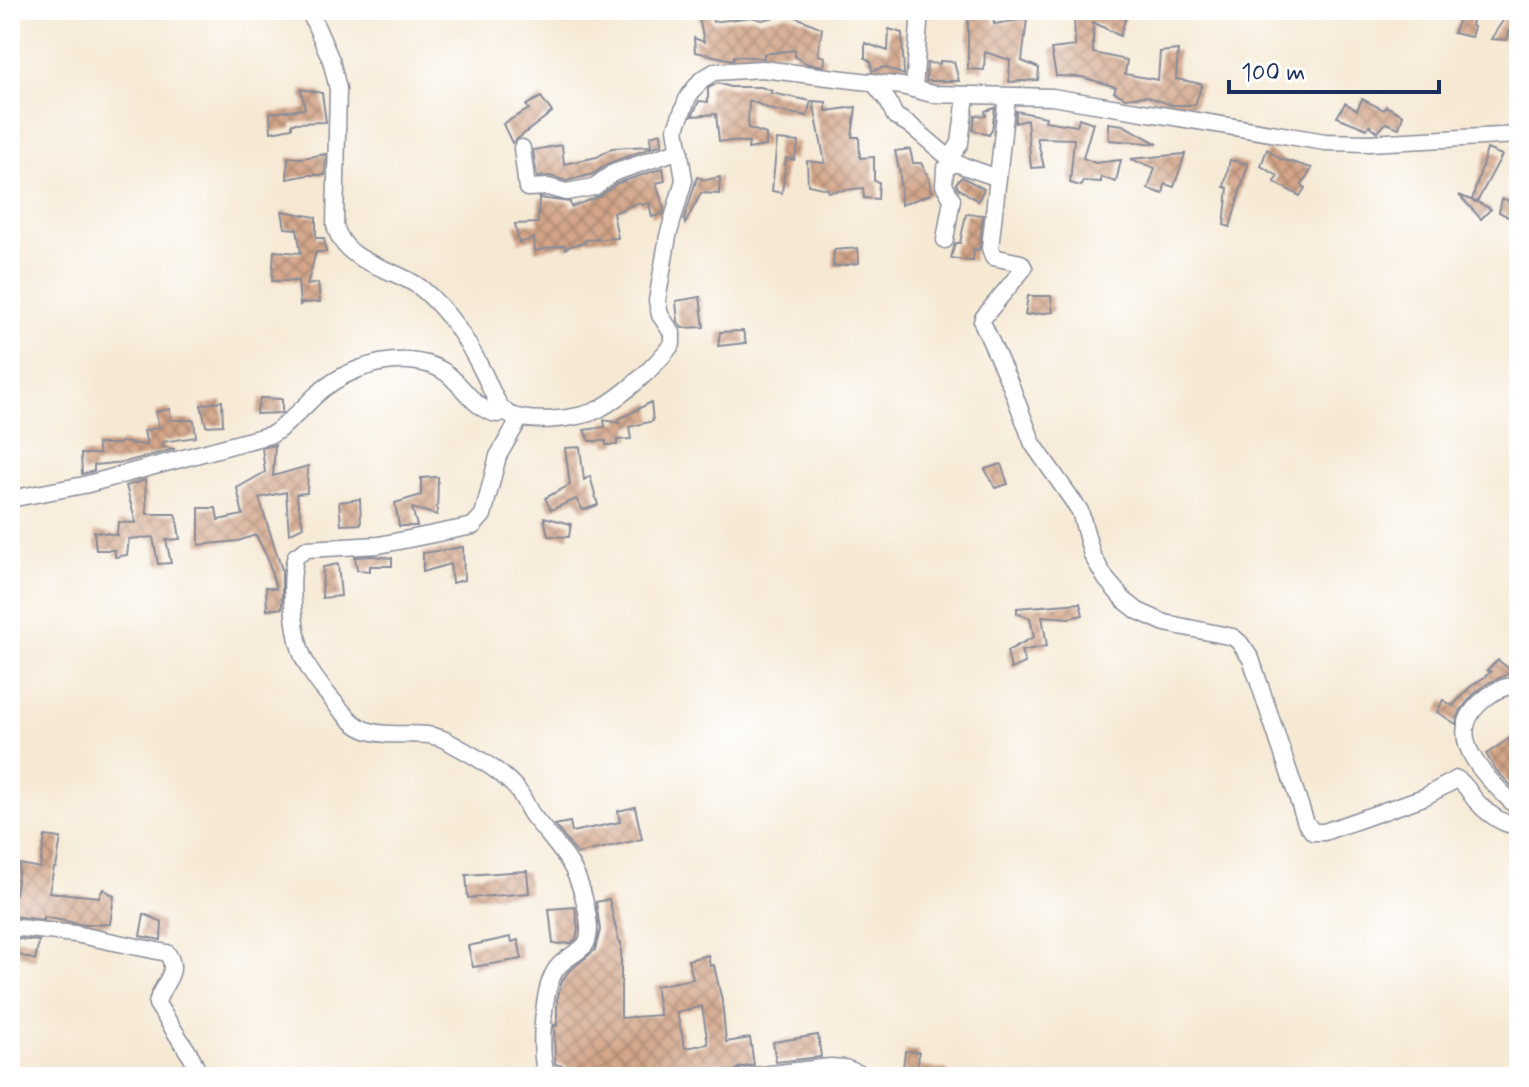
<svg xmlns="http://www.w3.org/2000/svg" width="1529" height="1087" viewBox="0 0 1529 1087" font-family="Mynerve,sans-serif">
	<style>
		.building { fill: url(#building-cross-hatch); fill-rule: evenodd }
		.lines { fill: none; stroke-linecap: round; stroke-linejoin: round }
		.street-casing { stroke: #888c99; stroke-width: 19 }
		.street { stroke: #fff; stroke-width: 16 }
	</style>
	<defs>
		<pattern id="building-cross-hatch" width="8" height="8" patternUnits="userSpaceOnUse" patternTransform="scale(2)"><rect width="8" height="8" fill="#d4a588"/><path d="M0 0l8 8M0 8l8-8" fill="none" stroke="#ab8772"/></pattern>
	</defs>
	<rect width="100%" height="100%" fill="#fff"/>
	<filter id="ink" filterUnits="userSpaceOnUse"><feTurbulence type="fractalNoise" baseFrequency=".0125" numOctaves="2"/><feDisplacementMap in="SourceGraphic" scale="16" xChannelSelector="R" yChannelSelector="G"/><feConvolveMatrix kernelMatrix="1 2 1 2 8 2 1 2 1" color-interpolation-filters="sRGB"/></filter>
	<filter id="wash" filterUnits="userSpaceOnUse"><feTurbulence type="fractalNoise" baseFrequency=".006" numOctaves="4" result="noise"/><feDisplacementMap in="SourceGraphic" scale="32" xChannelSelector="R" yChannelSelector="G"/><feGaussianBlur stdDeviation="1.8" result="paint"/><feColorMatrix in="noise" values="0 0 0 0 0 0 0 0 0 0 0 0 0 0 0 0 0 1.4 0 .05"/><feComposite in="paint" operator="in"/></filter>
	<g filter="url(#wash)">
		<rect width="100%" height="100%" fill="#f6e9d4"/>
		<g id="blocks">
			<!-- building -->
			<g class="building">
				<path d="M968 10 993 14 994 24 1027 19 1022 61 1039 68 1038 80 1009 82 1010 60 985 52 984 70 968 69Z"/>
				<path d="M1070 10H1099L1114 16 1115 10H1128L1120 36 1093 22V53L1127 60 1125 74 1158 80 1160 52 1178 50 1176 79 1202 84 1195 105H1172L1146 96 1125 98 1114 92 1116 87 1082 77 1056 76 1051 49 1075 46 1074 12Z"/>
				<path d="M1463 10H1474L1471 26 1474 27 1471 37 1453 33Z"/>
				<path d="M1507 10H1519V24L1512 22 1507 40 1491 39 1504 19 1500 18Z"/>
				<path d="M698 13 711 14 713 22 752 17 762 20 789 14 822 28 818 55 825 57 824 66 808 64 795 57V50L764 54V58L734 56 733 60 695 52 694 38 704 42Z"/>
				<path d="M889 29 902 33 904 75 884 67 872 71 871 62 865 58V43L888 51Z"/>
				<path d="M940 61 954 62 959 81H926L927 63 940 64Z"/>
				<path d="M718 83 730 87H761L772 91 771 93 811 101 807 116 772 110 749 100 748 128 766 134V146L748 149 749 142 719 141 716 114 692 116 699 101 708 102V88Z"/>
				<path d="M301 89 322 93 326 122 292 123V128L271 132 270 113 305 109Z"/>
				<path d="M541 97 552 112 512 143 503 124 529 109 526 105Z"/>
				<path d="M1362 99 1384 110 1386 106 1403 115 1399 128 1386 123 1378 132 1369 125 1367 129 1337 117 1345 103 1357 110Z"/>
				<path d="M813 101 826 102V111L856 107 852 137H859L860 158 874 157V181L879 182 878 199 864 198 863 188 828 192V189L808 185 807 161 825 163Z"/>
				<path d="M995 108 992 130 989 135 973 130 975 115 986 116 985 111Z"/>
				<path d="M1016 111 1046 117 1045 121 1077 126 1079 118 1093 123 1083 158 1095 163 1121 160 1116 182 1101 177V182L1083 181 1081 186 1070 183 1074 139 1037 138 1044 167 1031 168 1027 120 1015 123Z"/>
				<path d="M1108 123 1123 125 1158 144 1109 140Z"/>
				<path d="M661 133 662 144 609 163 593 174 567 181 550 176 537 177 533 150 562 145 564 164 597 157 612 148 651 146 650 136Z"/>
				<path d="M777 140 799 142 794 160 786 158 782 193 772 191Z"/>
				<path d="M910 149 913 163H921L929 178 931 194 901 205 900 174 895 151Z"/>
				<path d="M1267 149 1281 159 1312 168 1302 185 1305 188 1300 196 1274 182 1278 176 1261 166Z"/>
				<path d="M1487 149 1502 155 1477 202 1491 209 1481 219 1459 195 1476 202 1472 200Z"/>
				<path d="M326 154 325 175H308L287 179 288 157 302 158Z"/>
				<path d="M1185 154 1174 187 1165 184 1163 194 1148 189 1155 168 1130 159Z"/>
				<path d="M1230 160 1248 164 1230 227 1224 225 1228 188 1224 187Z"/>
				<path d="M663 168 665 181 656 183 664 209 663 214 652 217 649 203 641 205 640 202 613 213 618 238 585 240V243L573 245 565 249V245L535 251 534 238 519 243 515 224 538 223 539 198 570 202 571 207 600 196 618 183Z"/>
				<path d="M697 177 706 180 720 177 719 194 701 193 685 224 684 220Z"/>
				<path d="M962 177 984 189 978 201 958 188 956 183Z"/>
				<path d="M1502 199 1519 202V223L1499 212Z"/>
				<path d="M282 211 316 217V238H324L326 252H316L307 285 318 283 320 302 302 303 300 305 298 281H272L274 251 301 253 297 229 285 228Z"/>
				<path d="M966 214 983 215 979 250 974 249 973 261 951 258 955 243H960Z"/>
				<path d="M858 248 859 263 833 267 834 250Z"/>
				<path d="M1028 296H1051L1053 312 1025 315Z"/>
				<path d="M700 297 704 327 682 328 678 322 676 301Z"/>
				<path d="M743 331 746 343 718 346 720 332Z"/>
				<path d="M260 398 282 399V413L256 414Z"/>
				<path d="M222 401 223 425 206 426 201 405Z"/>
				<path d="M651 402 653 421 629 427 631 439 617 440V445H606V441H589L584 430 605 427 604 420 620 423 619 419Z"/>
				<path d="M170 409 171 420H194L196 437 162 442 163 447 175 449 125 462 94 465V471L82 474 81 454H99L97 444H120V442L147 445 144 431 159 427 155 412Z"/>
				<path d="M275 445 273 476 308 466 307 493 296 494 303 527 289 534 286 492 259 498 282 570V608L267 610 266 587 276 589 267 557 256 535 238 541 199 545V508H216L218 520 243 515 237 488 265 472 262 448Z"/>
				<path d="M580 447 584 480 590 476 598 505 583 510 576 499 551 510 545 498 570 485 565 448Z"/>
				<path d="M1001 464 1008 484 995 488 985 469Z"/>
				<path d="M438 477 437 515 412 508 417 526H399L395 503 421 495V478Z"/>
				<path d="M145 480 147 514H176L180 539 166 540 171 563 158 564 153 537 129 539 127 555 115 557V550H96L94 531 117 535 118 522 136 523 126 486Z"/>
				<path d="M360 499 361 524 341 525 339 502Z"/>
				<path d="M544 517 571 524 569 537 548 536Z"/>
				<path d="M463 547 464 580 452 583 450 564 423 572V553Z"/>
				<path d="M372 556 392 558V566H370V571L357 570 355 557Z"/>
				<path d="M338 564 341 596 322 598 323 567Z"/>
				<path d="M1080 603 1083 615 1069 618 1042 616 1047 646 1021 651 1025 663 1011 669 1007 651 1034 637 1030 618 1017 613V608Z"/>
				<path d="M1498 660 1513 672 1488 683 1473 695 1460 711 1456 724 1437 712 1443 700 1453 706 1469 688 1491 672 1487 670Z"/>
				<path d="M1519 732V794L1496 770 1486 754Z"/>
				<path d="M635 807 642 839 577 854 555 825 570 822 572 832 620 822 618 811Z"/>
				<path d="M45 836 61 838 56 868H54L49 892 99 897 103 889 114 896 110 924 85 925 44 917V920L11 916 20 864 40 868Z"/>
				<path d="M527 871 529 893 468 898 466 875Z"/>
				<path d="M609 899 619 942H621V1018L660 1015 655 986 693 979 688 960 708 955 710 966 714 965 722 1001 726 1042 750 1038 754 1065 739 1068 730 1074 682 1077 632 1073V1068L611 1066V1073L588 1072 555 1064 554 1025 557 1026V1000L562 981 568 972 595 950 600 930 596 902ZM702 1006 708 1044 685 1048 677 1013Z"/>
				<path d="M575 907 578 929 576 939 571 943 553 944 549 909Z"/>
				<path d="M144 914 162 922 161 940 140 936Z"/>
				<path d="M511 937 512 942 518 940 522 959 473 967 468 946Z"/>
				<path d="M10 938 39 941 35 960 10 952Z"/>
				<path d="M818 1035 821 1057 776 1062 773 1042Z"/>
				<path d="M905 1051 919 1052 918 1066 948 1070V1077H902Z"/>
			</g>
		</g>
	</g>
	<g filter="url(#ink)">
		<use href="#blocks" fill-opacity="0" stroke="#888c99" stroke-width="2"/>
		<g class="lines">
			<defs>
				<g id="street">
					<path d="M309 10 331 60 338 89 335 225C345 266 393 266 421 288 449 311 467 340 483 372 489 383 494 400 503 410 521 426 579 420 599 409 623 396 656 366 672 344V333L660 315 657 301 668 236 684 180 676 128 688 97 701 80 714 72 762 69 902 86 932 94 1052 97 1325 142 1369 143 1519 135"/>
					<path d="M873 82 888 101 895 116 910 125 955 163"/>
					<path d="M914 89 920 11"/>
					<path d="M1007 97 990 248 993 257 1021 263 1024 268 983 318 982 322 1011 386 1033 444 1080 511 1092 555 1106 579 1124 600 1138 611 1165 623 1233 637 1240 643 1251 659 1306 823 1313 832H1324L1424 797 1457 779C1468 785 1470 796 1479 804 1488 814 1506 827 1519 825"/>
					<path d="M522 148 527 188 548 187 566 192 594 187 613 173 680 150"/>
					<path d="M950 159 960 143 966 96"/>
					<path d="M945 240 952 199 944 185 945 169 955 163 998 178"/>
					<path d="M520 418 498 456 483 515 473 526 379 545 307 549 296 556C288 580 294 641 306 663 314 680 327 693 338 707 347 716 354 726 366 730 393 740 423 727 449 742 471 754 497 768 514 786 523 794 526 807 533 816 547 834 563 850 573 869 581 884 596 931 585 945 577 954 564 958 557 968 542 987 539 1051 546 1074L563 1077"/>
					<path d="M10 499 84 485 273 434C289 423 300 411 314 397 339 373 375 359 410 361 423 363 433 364 445 372 462 384 475 410 497 414L504 410"/>
					<path d="M1519 686C1503 685 1492 692 1480 703 1440 740 1492 782 1519 809"/>
					<path d="M10 927 75 934 167 953C182 974 159 985 157 1004L192 1058 200 1077"/>
					<path d="M745 1077 830 1067 845 1068 868 1077"/>
				</g>
			</defs>
			<!-- street casing -->
			<use href="#street" class="street-casing"/>
			<!-- street -->
			<use href="#street" class="street"/>
		</g>
	</g>
	<!-- margin -->
	<rect width="1529" height="1087" fill="none" stroke="#fff" stroke-width="40"/>
	<!-- scale -->
	<path d="M1229 80v12h210v-12" fill="none" stroke="#1b2f5e" stroke-width="4"/>
	<text x="1241" y="80" font-size="24" fill="#1b2f5e" stroke="#ffffff" stroke-width="6" paint-order="stroke">100 m</text>
</svg>
